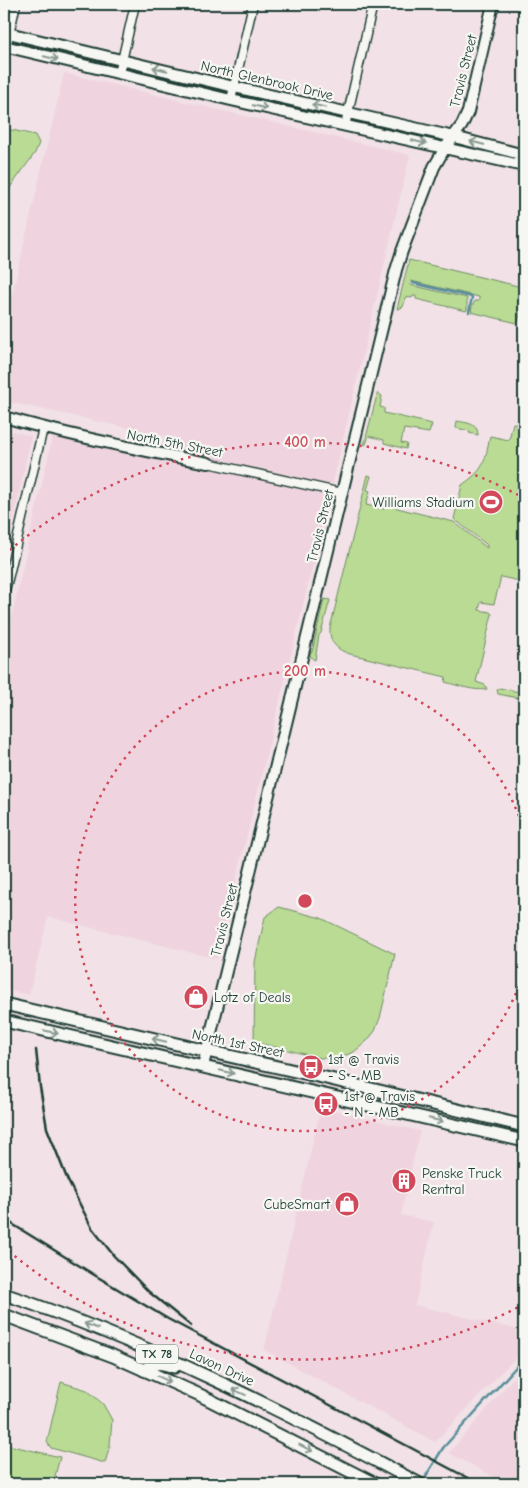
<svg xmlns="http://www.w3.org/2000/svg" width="528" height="1488" viewBox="0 0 528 1488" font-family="'Comic Neue',sans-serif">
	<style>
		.built { fill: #efd4df }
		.green { fill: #badb94; stroke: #6c8c64 }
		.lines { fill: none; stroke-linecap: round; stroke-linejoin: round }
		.stream { stroke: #578e99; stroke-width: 2.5 }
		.street-casing { stroke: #1f3d34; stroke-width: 11 }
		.secondary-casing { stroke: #1f3d34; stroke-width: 14 }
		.primary-casing { stroke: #1f3d34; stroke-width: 15 }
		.street { stroke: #f6f6f2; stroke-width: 8 }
		.secondary { stroke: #f6f6f2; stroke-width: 10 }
		.primary { stroke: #f6f6f2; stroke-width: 11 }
		.rail { stroke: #1f3d34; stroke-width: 2.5 }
		.oneway { stroke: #8a9a93 }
		.ring { fill: none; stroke: #d1495b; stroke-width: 2.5; stroke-dasharray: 2.5 5 }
		.labels { text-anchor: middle; stroke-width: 4.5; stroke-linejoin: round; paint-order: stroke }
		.shield { fill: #f6f6f2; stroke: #60746d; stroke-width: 1 }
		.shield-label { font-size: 12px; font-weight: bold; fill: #1f3d34 }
		.street-label { font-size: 14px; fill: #1f3d34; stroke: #f6f6f2 }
		.poi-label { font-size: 14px; fill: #1f3d34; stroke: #f6f6f2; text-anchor: start }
		.centre { fill: #d1495b; stroke: #f6f6f2; stroke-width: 2.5 }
		.ring-label { font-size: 15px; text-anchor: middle; font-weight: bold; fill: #d1495b; stroke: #f6f6f2; stroke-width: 4.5; stroke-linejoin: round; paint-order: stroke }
	</style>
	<rect width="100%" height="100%" fill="#f2e2e7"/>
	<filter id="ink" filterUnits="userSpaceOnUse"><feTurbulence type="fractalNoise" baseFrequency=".02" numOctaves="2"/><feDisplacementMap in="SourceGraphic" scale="10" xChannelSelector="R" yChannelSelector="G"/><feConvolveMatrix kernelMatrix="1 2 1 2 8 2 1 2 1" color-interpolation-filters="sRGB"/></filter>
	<g filter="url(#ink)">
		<!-- built -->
		<g class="built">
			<path d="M64 73 410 155 335 474 217 959 48 917 29 995 4 989V649L53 435 158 460 164 436 4 401V301L10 303Z"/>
			<path d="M4 429 31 436 4 565Z"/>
			<path d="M321 1107 420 1131 401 1215 434 1222 415 1305 524 1331V1349L435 1442 264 1350Z"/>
			<path d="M524 1365V1484H507L449 1453Z"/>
		</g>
		<!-- green -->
		<g class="green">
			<path d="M12 130 35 135 39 143 35 153 4 196V131Z"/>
			<path d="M409 260 522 287 524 281V298L518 322 517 323 471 312 472 306 475 301H479V297L411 281 410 285 467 298V310L466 311 416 299V296H413L412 298 406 297 403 307 398 309H397Z"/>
			<path d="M378 393 382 396 380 407 384 408V413L432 424 429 433 404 429 401 443 407 444 406 449 384 443V440L369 436 366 444 364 445 377 395Z"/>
			<path d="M457 421C467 423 478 423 478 435L469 433 470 431 456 428Z"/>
			<path d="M513 423 524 426V582L501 577 494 604 481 602 479 610 490 612 492 614 476 682 485 685 487 689C477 692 456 685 445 682L446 677 350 654C337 650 329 643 330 628L368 475 371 476 367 490 370 491 366 505 384 509 385 505 454 522 487 548V545L454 519 462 485C486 468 484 463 490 436L509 440Z"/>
			<path d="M324 599 330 600 321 633 319 635 315 660C312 659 309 656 310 652H312Z"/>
			<path d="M500 688 524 693V701L518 698 498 694 497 690Z"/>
			<path d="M279 907 321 918 395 954 380 1018 375 1031 367 1041 354 1052 338 1058H321L254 1042 255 962 265 917Z"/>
			<path d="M61 1382 87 1390 103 1404 112 1420 110 1445 105 1463 51 1448 47 1442Z"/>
			<path d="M4 1444 60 1457 53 1484H4Z"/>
		</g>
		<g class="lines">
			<!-- stream -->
			<g class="stream">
				<path d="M413 283 472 297 469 312"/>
				<path d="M426 1476 443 1448 524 1358"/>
			</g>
			<defs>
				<g id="street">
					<path d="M6 47 16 4"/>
					<path d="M119 74 135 4"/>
					<path d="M231 100 253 4"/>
					<path d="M345 126 373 4"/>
					<path d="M208 463 342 493"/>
					<path d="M4 594 9 575 43 428"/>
				</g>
				<g id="secondary">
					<path d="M4 32 234 87 454 137 524 155"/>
					<path d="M4 46 231 100 524 166"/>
					<path d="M4 417C71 436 139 450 208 463"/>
					<path d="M203 1066 396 270 402 251 434 167 445 148 462 125 468 112 493 4"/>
				</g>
				<g id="primary">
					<path d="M4 1004 207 1051 326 1078 524 1126"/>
					<path d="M4 1021 524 1141"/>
					<path d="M4 1294C149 1343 285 1412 420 1484"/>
					<path d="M4 1315 113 1356 200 1395 375 1484"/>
					<path d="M144 1370C155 1361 161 1363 174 1367"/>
				</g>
			</defs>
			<!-- street casing -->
			<use href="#street" class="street-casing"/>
			<!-- secondary casing -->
			<use href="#secondary" class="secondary-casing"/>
			<!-- primary casing -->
			<use href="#primary" class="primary-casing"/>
			<!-- street -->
			<use href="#street" class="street"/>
			<!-- secondary -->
			<use href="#secondary" class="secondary"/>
			<!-- primary -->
			<use href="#primary" class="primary"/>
			<!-- rail -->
			<g class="rail">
				<path d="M36 1050 40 1087 47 1128 68 1181 92 1228 114 1256 149 1292 191 1326"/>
				<path d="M4 1219 96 1276 168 1319 479 1484"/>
			</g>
		</g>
		<!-- one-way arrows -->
		<defs><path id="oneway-shaft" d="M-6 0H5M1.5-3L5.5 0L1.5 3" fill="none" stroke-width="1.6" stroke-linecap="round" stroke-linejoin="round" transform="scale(1.25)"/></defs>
		<g class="oneway">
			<use href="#oneway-shaft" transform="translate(51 58) rotate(14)"/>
			<use href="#oneway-shaft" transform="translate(160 69) rotate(-166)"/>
			<use href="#oneway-shaft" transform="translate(319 106) rotate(-167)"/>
			<use href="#oneway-shaft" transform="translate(260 107) rotate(13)"/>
			<use href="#oneway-shaft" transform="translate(419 142) rotate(13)"/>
			<use href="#oneway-shaft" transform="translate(477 143) rotate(-166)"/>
			<use href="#oneway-shaft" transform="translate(51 1032) rotate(13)"/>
			<use href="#oneway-shaft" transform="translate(159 1040) rotate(-167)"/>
			<use href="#oneway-shaft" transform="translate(227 1072) rotate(13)"/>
			<use href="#oneway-shaft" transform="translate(436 1120) rotate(13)"/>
			<use href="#oneway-shaft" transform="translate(91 1326) rotate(-159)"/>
			<use href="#oneway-shaft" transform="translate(164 1379) rotate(24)"/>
			<use href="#oneway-shaft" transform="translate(239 1392) rotate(-155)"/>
			<use href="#oneway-shaft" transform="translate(306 1448) rotate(27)"/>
		</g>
	</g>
	<!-- distance rings -->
	<g class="ring">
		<path d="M524 972A230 230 0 1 1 524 830"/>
		<path d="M524 1304A459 459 0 0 1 4 1247M4 555A459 459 0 0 1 524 498"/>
	</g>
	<!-- icons -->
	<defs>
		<symbol id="stadium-disc" viewBox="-11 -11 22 22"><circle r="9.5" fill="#d1495b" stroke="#f6f6f2"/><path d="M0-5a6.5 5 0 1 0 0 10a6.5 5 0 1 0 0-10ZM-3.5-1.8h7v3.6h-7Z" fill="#fff"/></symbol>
		<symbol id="shop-disc" viewBox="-11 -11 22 22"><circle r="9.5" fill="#d1495b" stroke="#f6f6f2"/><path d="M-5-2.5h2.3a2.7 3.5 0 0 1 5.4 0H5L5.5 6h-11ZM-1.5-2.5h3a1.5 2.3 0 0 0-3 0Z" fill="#fff"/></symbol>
		<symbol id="bus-disc" viewBox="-11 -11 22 22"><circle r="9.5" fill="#d1495b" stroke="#f6f6f2"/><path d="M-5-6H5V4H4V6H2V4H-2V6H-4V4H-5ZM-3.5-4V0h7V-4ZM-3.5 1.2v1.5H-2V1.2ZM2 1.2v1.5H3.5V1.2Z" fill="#fff"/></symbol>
		<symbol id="building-disc" viewBox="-11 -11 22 22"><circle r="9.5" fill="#d1495b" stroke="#f6f6f2"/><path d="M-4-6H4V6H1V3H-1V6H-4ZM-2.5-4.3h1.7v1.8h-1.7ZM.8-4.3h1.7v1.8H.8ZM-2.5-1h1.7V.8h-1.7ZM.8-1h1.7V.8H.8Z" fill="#fff"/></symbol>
	</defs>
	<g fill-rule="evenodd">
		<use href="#stadium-disc" x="477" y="488" width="28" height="28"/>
		<use href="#shop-disc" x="182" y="983" width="28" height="28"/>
		<use href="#bus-disc" x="297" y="1053" width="28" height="28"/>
		<use href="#bus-disc" x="312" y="1090" width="28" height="28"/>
		<use href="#building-disc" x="390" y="1167" width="28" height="28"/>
		<use href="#shop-disc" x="333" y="1190" width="28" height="28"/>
	</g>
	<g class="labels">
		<!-- shield labels -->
		<rect class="shield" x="136" y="1344.5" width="42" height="19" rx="4"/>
		<g class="shield-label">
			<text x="157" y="1358">TX 78</text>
		</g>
		<!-- street labels -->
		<g class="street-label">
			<text transform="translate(463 71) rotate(-76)" y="5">Travis Street</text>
			<text transform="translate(267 80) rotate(13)" y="5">North Glenbrook Drive</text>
			<text transform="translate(175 443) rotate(11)" y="5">North 5th Street</text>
			<text transform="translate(320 526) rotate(-76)" y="5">Travis Street</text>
			<text transform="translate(224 920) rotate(-76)" y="5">Travis Street</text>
			<text transform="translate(238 1043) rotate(12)" y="5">North 1st Street</text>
			<text transform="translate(222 1367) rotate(25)" y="5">Lavon Drive</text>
		</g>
		<!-- poi labels -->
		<g class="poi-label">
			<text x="474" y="507" text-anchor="end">Williams Stadium</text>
			<text x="214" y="1002">Lotz of Deals</text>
			<text x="328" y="1064">1st @ Travis<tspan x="328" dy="16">- S - MB</tspan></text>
			<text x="344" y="1101">1st @ Travis<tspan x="344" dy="16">- N - MB</tspan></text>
			<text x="422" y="1178">Penske Truck<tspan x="422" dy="16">Rentral</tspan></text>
			<text x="330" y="1209" text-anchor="end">CubeSmart</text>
		</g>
	</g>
	<circle cx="305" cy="901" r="8" class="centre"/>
	<g class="ring-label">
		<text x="305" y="447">400 m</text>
		<text x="305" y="676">200 m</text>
	</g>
	<!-- margin -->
	<rect width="528" height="1488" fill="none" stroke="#f6f6f2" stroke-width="20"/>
	<rect x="10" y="10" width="508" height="1468" fill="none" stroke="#1f3d34" stroke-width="2" filter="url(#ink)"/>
</svg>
